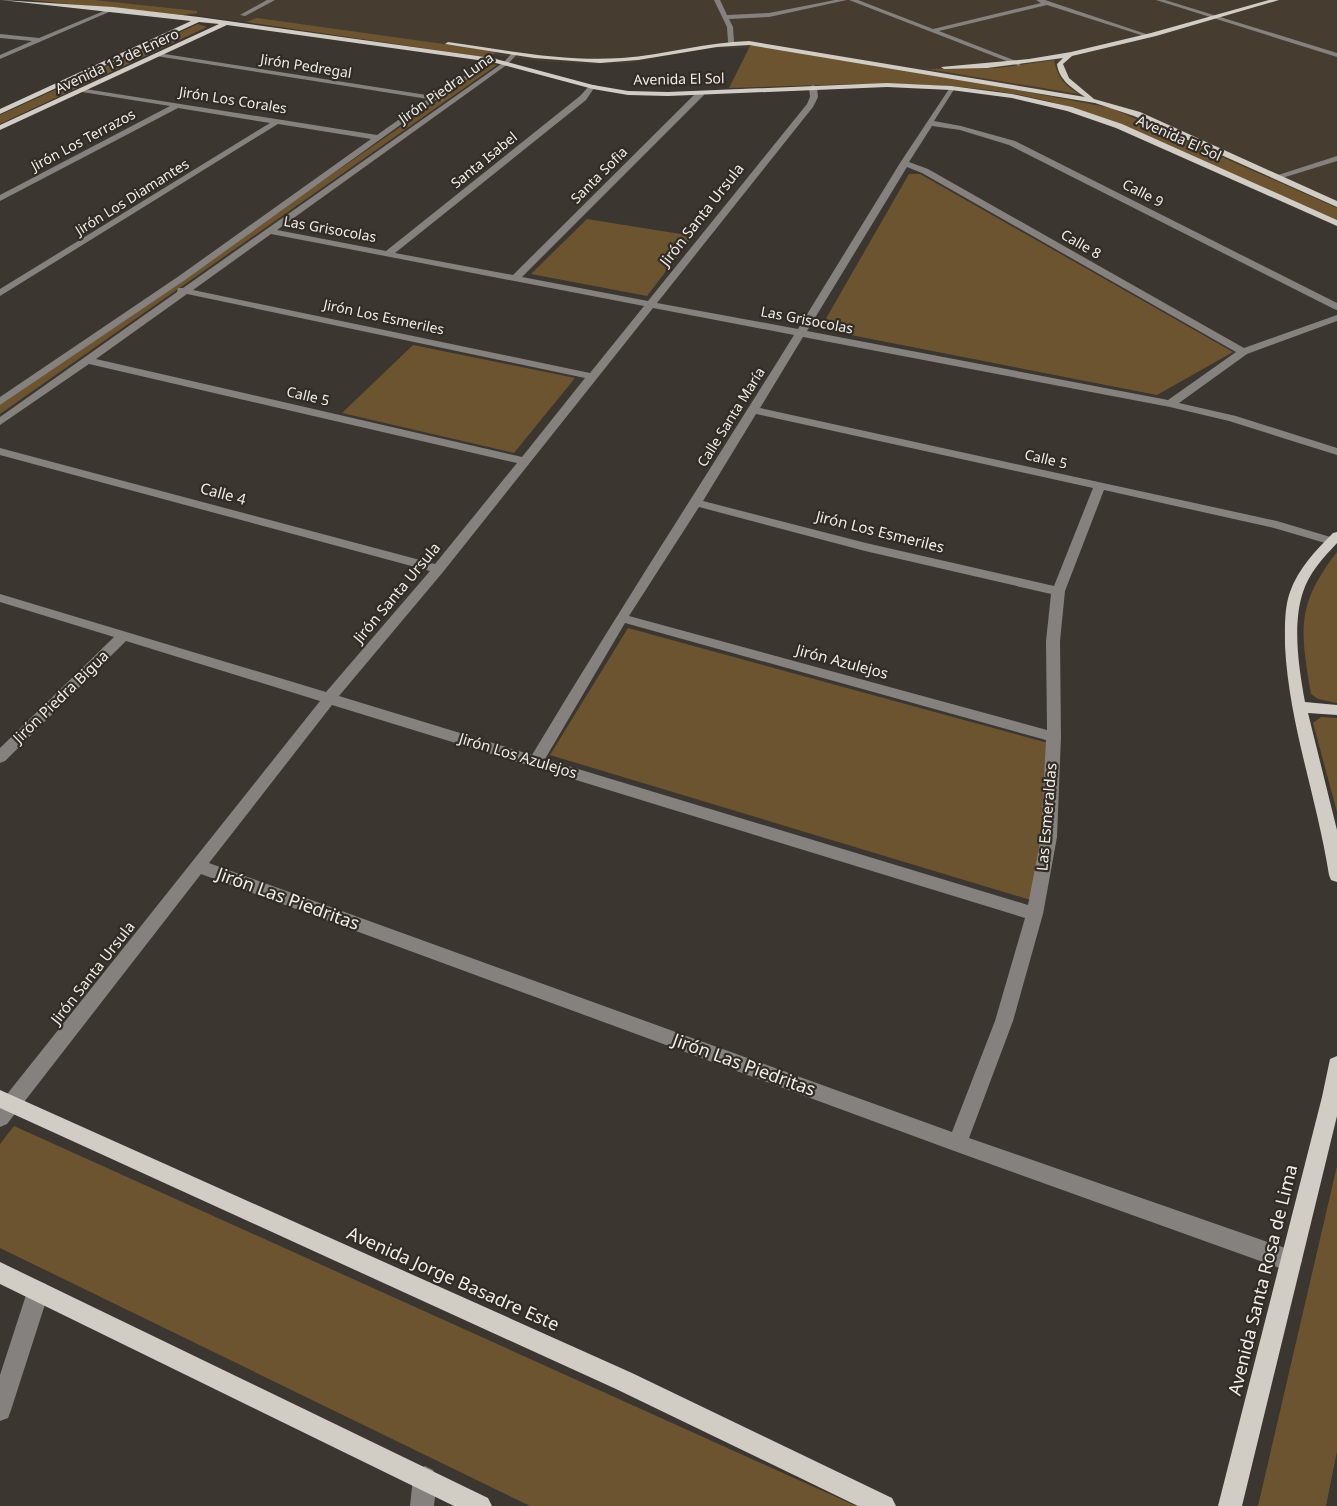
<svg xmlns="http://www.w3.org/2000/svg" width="1337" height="1506" viewBox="0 0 1337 1506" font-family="'Noto Sans',sans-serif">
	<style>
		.built { fill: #463d30 }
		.green { fill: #6c5431 }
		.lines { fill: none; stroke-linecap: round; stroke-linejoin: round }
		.minor { fill: #84817e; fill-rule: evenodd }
		.major { fill: #d1ccc4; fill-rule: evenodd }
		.labels { text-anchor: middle; stroke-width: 4.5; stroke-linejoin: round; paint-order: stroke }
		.far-street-label { font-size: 14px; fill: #f0ede8; stroke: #312c25 }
		.street-label { font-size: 15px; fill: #f0ede8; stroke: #312c25 }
		.near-street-label { font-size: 18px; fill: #f0ede8; stroke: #312c25 }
	</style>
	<rect width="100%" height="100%" fill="#3b362f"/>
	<!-- built -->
	<path class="built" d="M60 0H1337V213L1142 127 1047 98 816 57 740 48H709L630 63 591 64 538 61 119 5Z"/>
	<!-- green -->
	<g class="green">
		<path d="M28 0H94L197 11V13L183 15Z"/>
		<path d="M257 18 494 51 496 53 484 57 246 22Z"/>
		<path d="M198 24 207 27 0 124V115Z"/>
		<path d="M758 45 965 80 1111 108 1337 208V220C1293 200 1248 181 1204 161 1144 134 1085 107 1020 95 923 77 827 86 729 88L750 46Z"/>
		<path d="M1054 60C1057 77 1064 85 1079 94L928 69 998 68Z"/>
		<path d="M491 64 497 65 0 414V405Z"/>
		<path d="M909 174H920L1233 352 1157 395 820 329Z"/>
		<path d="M587 219 693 236 647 296 531 274Z"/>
		<path d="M413 345 575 378 514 453 342 413Z"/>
		<path d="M1337 552V703L1318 699 1311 694C1301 630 1295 606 1337 552Z"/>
		<path d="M628 628 1048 743 1047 827 1034 901 550 755Z"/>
		<path d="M1321 717 1337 718V812L1313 723Z"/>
		<path d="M14 1126 856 1506H530L0 1248V1144Z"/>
		<path d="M1337 1166V1451L1326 1506H1258Z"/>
	</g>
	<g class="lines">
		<!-- minor -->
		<g class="minor">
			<path d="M267 0H275L245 16 240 15Z"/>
			<path d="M714 0H720L727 15 769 13 835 0H847L769 17 729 19 733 27 734 42 731 44 728 42 727 27Z"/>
			<path d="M849 0H858L933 29 1041 3 1036 0H1045L1149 35 1144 36 1047 5 939 31 1021 63 1019 66Z"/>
			<path d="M1156 0H1165L1337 53V57Z"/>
			<path d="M111 8 116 9 0 59V55L32 41 0 38V34L39 38Z"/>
			<path d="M513 52 518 53 508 64 277 230 386 251 580 96 590 85H596L586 100 395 253 513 275 698 91H704V95L522 277 648 301 807 104 810 97 809 87 813 85 817 87 818 97 813 107 657 303 798 329 900 163 951 86 955 88 934 121 961 126 1015 141 1337 303V310L1334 309 1009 145 960 130 932 126 909 162 928 169 1244 348 1337 315V321L1247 354 1179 403 1236 416 1337 448V455L1229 421 1170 407 803 337 760 408 1277 521 1337 539 1336 544 1332 545 1274 528 1104 490 1065 591 1060 641 1061 737 1057 837 1043 914 1013 1021 969 1138 1291 1250 1298 1254 1302 1261 1298 1268 1291 1272 957 1152 201 874 7 1124 0 1127V1103L320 701 126 641 5 761 0 763V748L114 637 0 602V594L326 692 430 571 0 455V448L435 564 517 463 89 364 0 425V417L177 292 178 288H183L504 62ZM907 167 922 173 1236 352 1168 400 807 331ZM271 234 644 306 590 373 193 290ZM187 294 585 378 522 457 96 359ZM653 308 794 335C707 475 617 613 532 755L339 696 443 572ZM756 414 1093 488 1054 586 866 543 703 501ZM699 507 865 551 1051 594 1046 641 1047 730 629 616ZM625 623 1046 740 1041 837 1028 905 545 759ZM332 705 1025 918 995 1021 952 1132 209 863Z"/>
			<path d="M158 53 433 96 493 58 498 59 441 97 443 101 435 100 185 280 0 405V397L179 276 371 139 278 124 0 296V289L270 123 178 108 0 201V195L170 106 82 92 79 88 377 135 428 99 156 56Z"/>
			<path d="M1337 156V161L1279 179 1272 177Z"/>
			<path d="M38 1281 46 1284 49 1292 11 1410 8 1418 0 1421V1375L27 1292 30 1284Z"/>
			<path d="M425 1466 433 1470 437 1478 434 1506H410L413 1478 417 1470Z"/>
		</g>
		<!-- major -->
		<g class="major">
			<path d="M1 0 113 7 199 17 492 58 593 85 628 91 668 92 887 83 951 86 1012 94 1072 107 1122 124 1337 220V226L1116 128 1067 111 1012 98 951 90 887 87 668 96 628 95 593 89 492 62 227 25 0 130V125L219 24 199 22 0 114V109L191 21Z"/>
			<path d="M1269 0H1279L1156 36 1072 56 1063 64 1069 78 1094 99 1140 112 1337 201V207L1134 116 1095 103 749 45 717 47 638 60 600 63 534 58 445 44 448 42C505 50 564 62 622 58 665 55 706 42 749 41L1085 97C1072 88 1059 80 1057 64L1063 58 987 68 944 69 941 67 1029 59 1071 52 1151 33Z"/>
			<path d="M1337 532V543C1323 558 1309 573 1303 592 1292 625 1299 669 1305 702L1337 705V715L1308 713 1337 830V882L1331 880 1329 875C1317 798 1289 724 1285 646 1285 628 1284 609 1290 592 1298 569 1316 550 1333 533Z"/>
			<path d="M1337 1056V1116L1242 1506H1218L1322 1097 1330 1059Z"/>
			<path d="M0 1090 632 1373 892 1498 896 1506H858L616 1389 0 1108Z"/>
			<path d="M0 1262 488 1498 492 1506H454L0 1284Z"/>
		</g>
	</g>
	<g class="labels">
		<!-- far-street labels -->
		<g class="far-street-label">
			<text transform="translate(117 61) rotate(-25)" y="5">Avenida 13 de Enero</text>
			<text transform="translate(306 66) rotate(9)" y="5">Jirón Pedregal</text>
			<text transform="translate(679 79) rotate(-1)" y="5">Avenida El Sol</text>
			<text transform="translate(446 88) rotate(-35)" y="5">Jirón Piedra Luna</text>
			<text transform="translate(233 100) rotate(9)" y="5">Jirón Los Corales</text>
			<text transform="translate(1179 138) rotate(24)" y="5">Avenida El Sol</text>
			<text transform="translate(83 140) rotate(-28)" y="5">Jirón Los Terrazos</text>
			<text transform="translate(484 160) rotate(-39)" y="5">Santa Isabel</text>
			<text transform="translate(599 175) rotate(-45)" y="5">Santa Sofia</text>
			<text transform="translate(1143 193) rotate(27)" y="5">Calle 9</text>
			<text transform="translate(132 197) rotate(-32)" y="5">Jirón Los Diamantes</text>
			<text transform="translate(330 229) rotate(10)" y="5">Las Grisocolas</text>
			<text transform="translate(1081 244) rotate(30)" y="5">Calle 8</text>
			<text transform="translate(384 317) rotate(12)" y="5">Jirón Los Esmeriles</text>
			<text transform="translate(807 320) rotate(11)" y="5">Las Grisocolas</text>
			<text transform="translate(308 396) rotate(13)" y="5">Calle 5</text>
			<text transform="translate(731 417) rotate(-58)" y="5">Calle Santa María</text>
			<text transform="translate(1046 459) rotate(13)" y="5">Calle 5</text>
		</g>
		<!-- street labels -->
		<g class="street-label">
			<text transform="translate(702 215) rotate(-52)" y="5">Jirón Santa Ursula</text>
			<text transform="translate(223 494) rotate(15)" y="5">Calle 4</text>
			<text transform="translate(880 532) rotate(14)" y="5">Jirón Los Esmeriles</text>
			<text transform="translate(397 593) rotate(-50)" y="5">Jirón Santa Ursula</text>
			<text transform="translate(842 662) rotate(15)" y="5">Jirón Azulejos</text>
			<text transform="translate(61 697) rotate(-44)" y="5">Jirón Piedra Bigua</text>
			<text transform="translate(518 756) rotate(17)" y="5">Jirón Los Azulejos</text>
			<text transform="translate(1047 817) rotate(-85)" y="5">Las Esmeraldas</text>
			<text transform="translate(93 973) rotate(-52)" y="5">Jirón Santa Ursula</text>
		</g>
		<!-- near-street labels -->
		<g class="near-street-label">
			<text transform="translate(288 899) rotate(20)" y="6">Jirón Las Piedritas</text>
			<text transform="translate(744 1065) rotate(20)" y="6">Jirón Las Piedritas</text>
			<text transform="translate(453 1279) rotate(24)" y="6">Avenida Jorge Basadre Este</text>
			<text transform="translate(1263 1280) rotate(-76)" y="6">Avenida Santa Rosa de Lima</text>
		</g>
	</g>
</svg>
